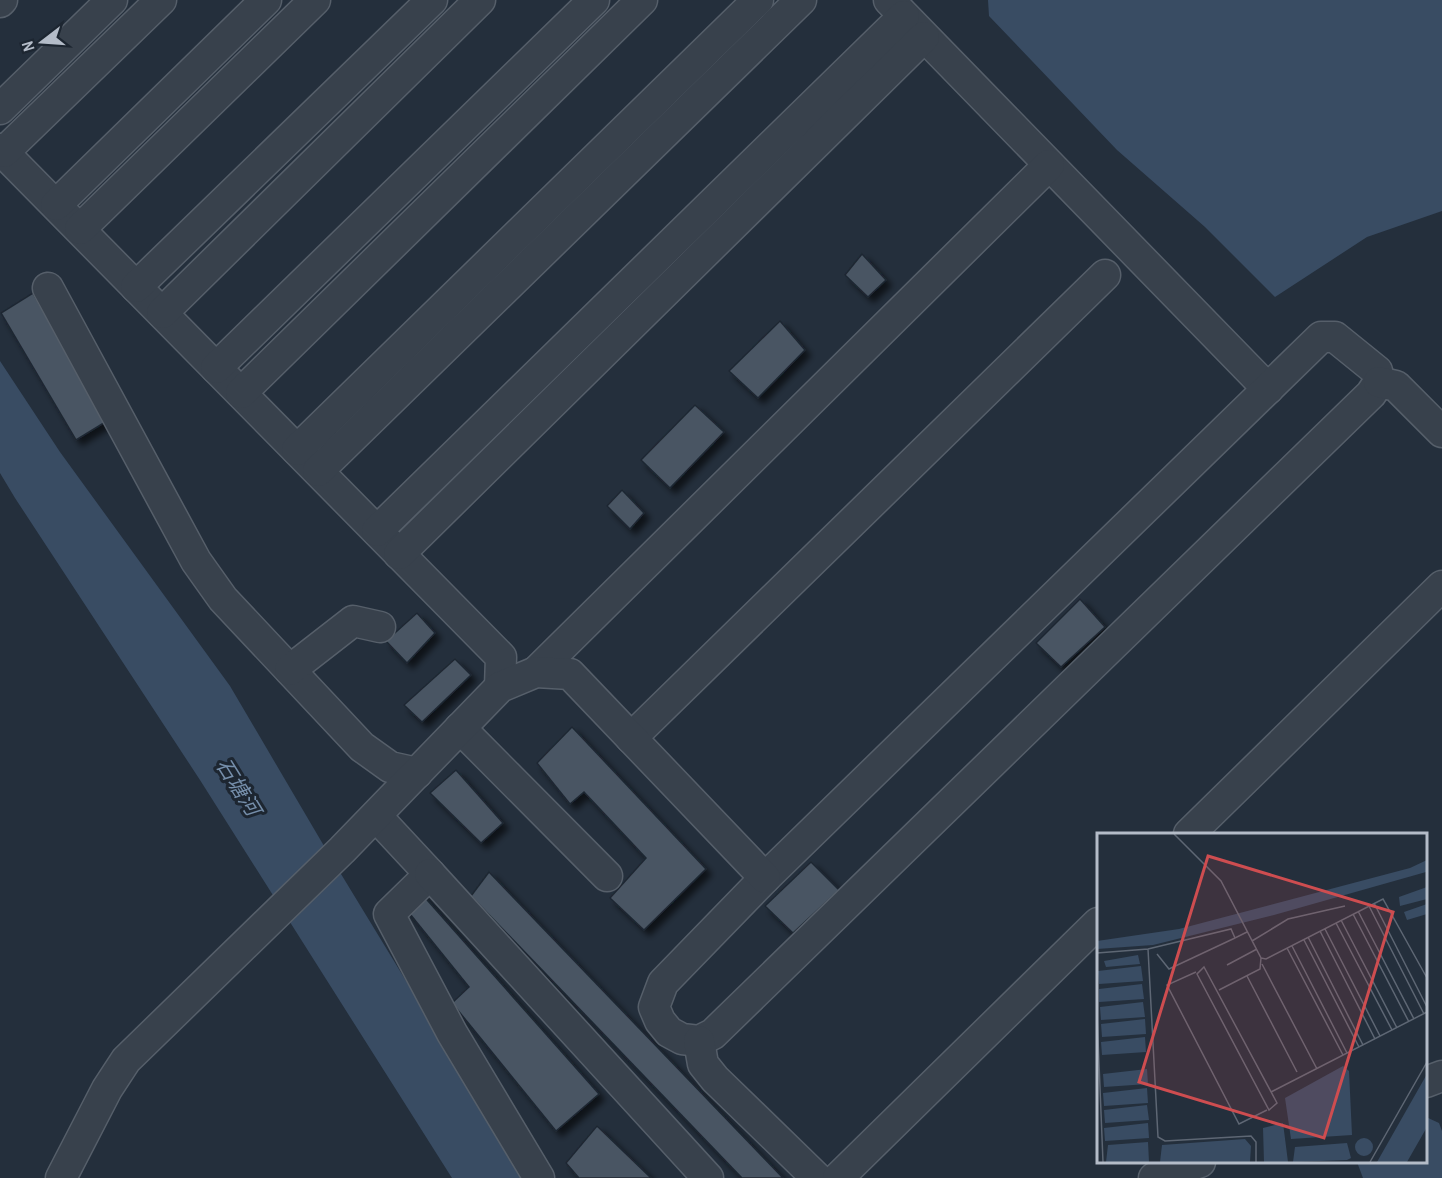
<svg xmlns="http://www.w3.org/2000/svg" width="1442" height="1178" viewBox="0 0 1442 1178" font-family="'Archivo Narrow','Noto Sans SC',sans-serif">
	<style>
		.water { fill: #394c63 }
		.building { fill: #485563; stroke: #1f2833; stroke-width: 1.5; filter: url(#shadow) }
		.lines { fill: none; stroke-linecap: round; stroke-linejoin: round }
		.minor-casing { stroke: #565f6a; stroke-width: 33 }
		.minor { stroke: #38414c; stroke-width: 30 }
		.labels { text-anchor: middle; stroke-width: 6; stroke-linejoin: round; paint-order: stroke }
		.water-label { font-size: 21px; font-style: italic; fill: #758eaa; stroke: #1d2631 }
		.inset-road { fill: none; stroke: #5e6774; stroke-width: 1.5 }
		.view { fill: #ce4d50; fill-opacity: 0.15; stroke: #ce4d50; stroke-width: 3 }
		.inset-edge { fill: none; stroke: #b4bcc8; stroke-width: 3 }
	</style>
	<defs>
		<filter id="shadow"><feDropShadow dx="5.5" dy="5.5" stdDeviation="3" flood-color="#0009"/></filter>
	</defs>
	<rect width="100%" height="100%" fill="#242f3c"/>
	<!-- water -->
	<g class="water">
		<path d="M988 0H1442V211L1367 237 1275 297 1205 227 1117 150 989 16Z"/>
		<path d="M0 361 60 452 230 686 327 851 526 1178H452L200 780 15 498 0 473Z"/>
		<path d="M1426 1117 1439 1123 1442 1131V1178H1363L1357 1162H1426Z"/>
	</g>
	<!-- building -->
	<g class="building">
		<path d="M862 254 886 280 868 297 845 275Z"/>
		<path d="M33 293 107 421 76 440 1 313Z"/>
		<path d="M780 321 805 350 758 398 729 371Z"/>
		<path d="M695 405 724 432 670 488 641 460Z"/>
		<path d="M622 490 644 513 630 529 607 506Z"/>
		<path d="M1080 599 1105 627 1061 667 1036 643Z"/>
		<path d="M417 613 435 633 407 663 386 641Z"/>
		<path d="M455 659 471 675 422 722 404 705Z"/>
		<path d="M572 727 706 869 644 930 610 898 646 858 584 792 570 804 537 763Z"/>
		<path d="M456 770 503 823 481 843 430 793Z"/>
		<path d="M811 862 839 890 793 933 765 906Z"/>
		<path d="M489 872 783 1178H742L471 896Z"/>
		<path d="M420 892 599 1094 556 1131 452 1003 469 987 406 909Z"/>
		<path d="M597 1126 651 1178H579L566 1163Z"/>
	</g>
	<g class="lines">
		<defs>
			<g id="minor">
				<path d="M889 0 1268 389"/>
				<path d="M0 2 2 0"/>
				<path d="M0 109 112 0"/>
				<path d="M0 149 501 657 500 687"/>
				<path d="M4 152 161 0"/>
				<path d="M56 205 266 0"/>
				<path d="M80 229 315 0"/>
				<path d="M136 287 432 0"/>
				<path d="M48 288 196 561 223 599 362 747 390 767 417 773"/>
				<path d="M162 313 480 0"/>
				<path d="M1321 337H1335L1377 371 1379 382 1371 394 713 1034 699 1041 682 1039 669 1032 660 1021 654 1007 663 983 765 878Z"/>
				<path d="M216 368 594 0"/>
				<path d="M1379 382 1396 386 1442 432"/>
				<path d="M241 393 642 0"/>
				<path d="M297 450 758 0"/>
				<path d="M318 471 801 0"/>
				<path d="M377 531 904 16"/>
				<path d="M399 554 924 37"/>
				<path d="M290 670 353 621 380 627"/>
				<path d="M536 672 1049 165"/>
				<path d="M460 728 607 876"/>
				<path d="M631 738 1105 275"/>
				<path d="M376 816 430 874 389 914 452 1033 539 1178"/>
				<path d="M1189 834 1442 586"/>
				<path d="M430 874 708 1178"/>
				<path d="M699 1041 703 1064 715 1079 817 1178"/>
				<path d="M1426 1082 1442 1076"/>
				<path d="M61 1178 107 1089 126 1060 342 850 500 687 536 672 570 674 765 878"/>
				<path d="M838 1178 1098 923"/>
				<path d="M1154 1178 1200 1162"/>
			</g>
		</defs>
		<!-- minor casing -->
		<use href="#minor" class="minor-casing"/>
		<!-- minor -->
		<use href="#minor" class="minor"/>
	</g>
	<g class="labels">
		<!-- water labels -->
		<g class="water-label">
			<text transform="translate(238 787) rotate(58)" y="7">石塘河</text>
		</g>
	</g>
	<!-- overview -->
	<g transform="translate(1097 833)">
		<rect width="330" height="330" fill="#242f3c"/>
		<path d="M330 27 329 39 177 82 56 112 0 116V108L82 96 313 35ZM330 54V66L303 73 302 64ZM330 71V81L310 87 307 79ZM41 122 43 131 9 134 7 128ZM44 133 46 148 2 151 1 138ZM45 151 47 166 2 169V156ZM46 169 48 184 4 187 3 174ZM48 186 49 201 5 204 4 191ZM48 204 49 219 5 222 4 209ZM246 233 252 238 255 302 194 306 188 265ZM50 236 51 251 7 254 6 241ZM330 241V294L310 329H280ZM50 255 51 270 7 273 6 260ZM50 272 52 287 8 290 7 277ZM51 290 52 305 8 308 7 295ZM186 290 191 329H167L166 295ZM258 314a9 9 0 1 1 18 0a9 9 0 1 1-18 0ZM148 306 154 313 153 329H63L65 312ZM51 309 52 329H9L11 312ZM250 310 254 325 250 327 196 329 198 314Z" fill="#394c63"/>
		<path class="inset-road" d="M77 1 124 48 164 125 163 136 122 157M277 70 330 174M272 73 327 181M261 78 317 186M256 81 312 189M244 87 300 195M239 90 295 197M228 96 283 203M223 98 278 206M211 104 266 212M207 107 262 214M155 108 191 86 248 73M195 113 250 220M190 115 246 222M51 116 61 304 68 308 154 303 159 309V329M0 120 51 116 134 96 138 105 150 99M60 121 72 136 138 105M164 125 169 126 286 66 330 145M165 131 220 236M130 132 160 116M107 134 180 270 172 277 100 141ZM99 139 70 152 142 291 170 277M150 143 200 239M0 181 6 329M174 259 330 179M273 329 330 229"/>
		<path class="view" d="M111 23 296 79 227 305 42 249Z"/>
		<rect width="330" height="330" class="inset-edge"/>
	</g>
	<!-- north arrow -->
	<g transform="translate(42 42) rotate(253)" stroke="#1d2631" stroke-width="4.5" paint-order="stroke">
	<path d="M0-4.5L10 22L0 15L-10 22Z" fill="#b4bcc8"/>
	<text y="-9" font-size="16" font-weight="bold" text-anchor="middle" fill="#b4bcc8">N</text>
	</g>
</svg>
